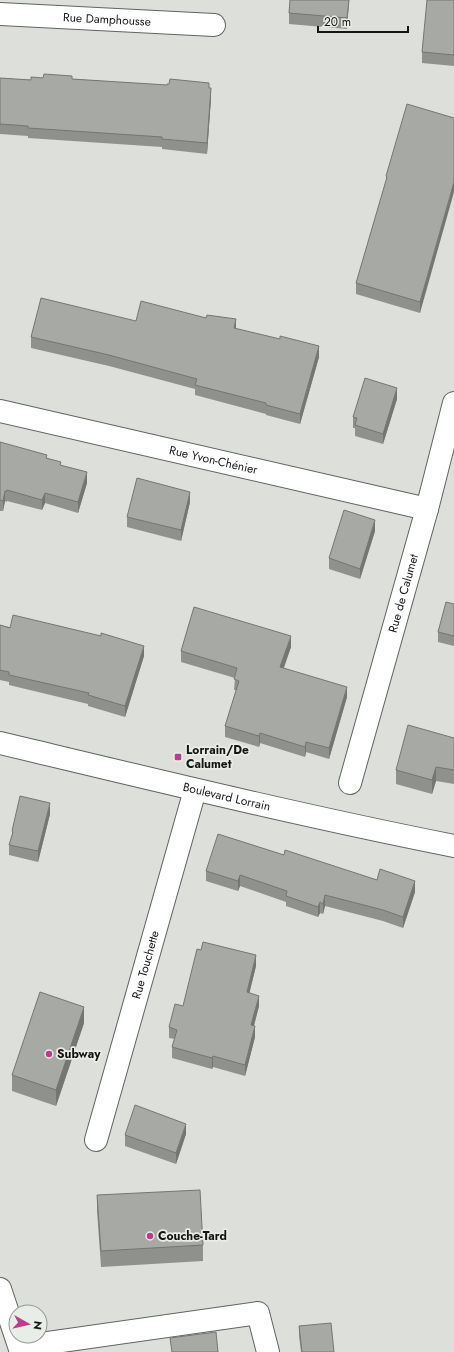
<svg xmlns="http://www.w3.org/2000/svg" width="454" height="1352" viewBox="0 0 454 1352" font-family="Jost,sans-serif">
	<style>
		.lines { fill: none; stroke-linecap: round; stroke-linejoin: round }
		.minor-casing { stroke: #616460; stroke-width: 24 }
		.major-casing { stroke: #616460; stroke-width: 24 }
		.minor { stroke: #fff; stroke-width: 22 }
		.major { stroke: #fff; stroke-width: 22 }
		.wall { fill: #8f918d }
		.shaded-wall { fill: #747673 }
		.building { fill: #a6a9a4; stroke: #747673 }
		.poi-dot { fill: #ba3c8a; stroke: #e9ede7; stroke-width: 1.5 }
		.labels { text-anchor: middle; stroke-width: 3.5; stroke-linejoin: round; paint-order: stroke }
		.street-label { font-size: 12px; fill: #151614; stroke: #e9ede7 }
		.poi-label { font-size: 12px; font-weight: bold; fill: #151614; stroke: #e9ede7; text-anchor: start }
	</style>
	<rect width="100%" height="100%" fill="#dcdfda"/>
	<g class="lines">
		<defs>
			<g id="minor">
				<path id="s1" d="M0 14 214 25"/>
				<path id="s2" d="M0 411 427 509"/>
				<path id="s3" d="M350 783 427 509 454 403"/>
				<path id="s4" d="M96 1140 195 790"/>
				<path d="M20 1347 258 1313 268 1352"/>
			</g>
			<g id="major">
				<path id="s5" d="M0 743C151 779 302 816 454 846"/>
				<path d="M0 1289 21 1352"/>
			</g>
		</defs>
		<!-- minor casing -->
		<use href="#minor" class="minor-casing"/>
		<!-- major casing -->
		<use href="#major" class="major-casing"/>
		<!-- minor -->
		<use href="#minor" class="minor"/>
		<!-- major -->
		<use href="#major" class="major"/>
	</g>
	<!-- wall -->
	<g class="wall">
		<path d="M290 0H349L347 29 289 24V13Z"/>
		<path d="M454 0V66L422 63V52Z"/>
		<path d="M0 78 31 80 43 78 72 79 209 88 211 98 207 154 162 149V147L28 138V136L0 134Z"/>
		<path d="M454 118 420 313 356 294V283L386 181V176Z"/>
		<path d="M136 321 236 329 319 357 300 424 266 415V414L195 395V389L109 366 31 348V337Z"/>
		<path d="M397 399 383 444 355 436V428H353V417Z"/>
		<path d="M0 442 47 458 61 465 87 483 78 513 45 503 42 510 7 501V502L5 501 3 511H0Z"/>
		<path d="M190 502 181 541 127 527V517Z"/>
		<path d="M375 531 360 579 329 569V558Z"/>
		<path d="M454 604V646L438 642V632Z"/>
		<path d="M0 625 144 656 125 717 88 706V704L9 685V682L0 680Z"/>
		<path d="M291 647 284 668 347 697 329 759 306 752 305 757 260 743 259 747 225 737V726L236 690H234L235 678 181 662V651Z"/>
		<path d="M454 738V784L436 781 432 794 396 784V770Z"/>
		<path d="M50 814 38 862 9 855V845L12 835V831Z"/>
		<path d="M284 855 377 880 415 892 403 928 383 921 325 906 323 914 320 913 318 917 286 906V902L240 886 238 891 206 881V871Z"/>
		<path d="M256 966 249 993 259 1006 254 1026 255 1037 245 1076 213 1067 212 1069 172 1058V1047L175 1039 169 1038V1027L183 1006Z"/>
		<path d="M84 1023 56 1106 12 1091V1075Z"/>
		<path d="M186 1134 176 1164 125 1146V1135Z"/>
		<path d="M97 1195 203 1245V1261L101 1267 97 1211Z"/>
		<path d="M299 1326 334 1352H301L299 1336Z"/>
	</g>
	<!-- shaded-wall -->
	<g class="shaded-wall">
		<path d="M349 0 347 29V18Z"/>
		<path d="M211 88V98L207 154V143Z"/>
		<path d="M454 182V192L420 313V302Z"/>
		<path d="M236 319V330L234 328Z"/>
		<path d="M319 346V357L300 424V414Z"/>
		<path d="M397 388V399L383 444V434Z"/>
		<path d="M87 472V483L78 513V502Z"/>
		<path d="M5 491V501L3 511V501Z"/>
		<path d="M190 492V502L181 541V530Z"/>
		<path d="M45 493V503L42 510V500Z"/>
		<path d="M375 520V531L360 579V569Z"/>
		<path d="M291 636V647L280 677V667Z"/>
		<path d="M144 646V656L125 717V706Z"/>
		<path d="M347 687V697L329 759V748Z"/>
		<path d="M260 733V743L259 747V736Z"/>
		<path d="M306 742V752L305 757V747Z"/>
		<path d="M436 767V781L432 794V780Z"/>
		<path d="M50 803V814L38 862V851Z"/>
		<path d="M240 875V886L238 891V881Z"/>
		<path d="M415 881V892L403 928V917Z"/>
		<path d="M325 895V906L323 914V904Z"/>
		<path d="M320 902V913L318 917V907Z"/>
		<path d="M256 955V966L247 1003V992Z"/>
		<path d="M259 996V1006L251 1036V1025Z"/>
		<path d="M84 1007V1023L56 1106V1090Z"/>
		<path d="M255 1026V1037L245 1076V1065Z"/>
		<path d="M213 1056V1067L212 1069V1058Z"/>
		<path d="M186 1124V1134L176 1164V1153Z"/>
	</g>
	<!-- building -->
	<g class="building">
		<path d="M290 0H349L347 18 289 13Z"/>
		<path d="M427 0H454V55L422 52Z"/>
		<path d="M44 74 72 76V79L167 85V84H169L170 79 209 83V88H211L207 143 162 139V137L28 128V126L0 124V78L31 80V77L43 78Z"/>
		<path d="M407 104 454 118V182L420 302 356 283 387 177 386 176Z"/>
		<path d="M41 298 136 321 141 301 206 318 207 315 236 319 234 328 280 339V336L319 346 300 414 266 405V403L195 385 197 379 109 355 31 337Z"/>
		<path d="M365 378 397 388 383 434 355 425 357 418 353 417Z"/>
		<path d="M0 442 47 455 46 458 61 462 60 465 87 472 78 502 45 493 42 500 7 490V491H5L3 501 0 500Z"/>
		<path d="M137 478 190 492 181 530 127 517Z"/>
		<path d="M344 510 375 520 360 569 329 558Z"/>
		<path d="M446 602 454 604V636L438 632Z"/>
		<path d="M194 607 291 636 280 667 347 687 329 748 306 742 305 747 260 733 259 736 225 726 239 681 234 679 237 668 181 651Z"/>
		<path d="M13 615 101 636V633L144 646 125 706 88 695 89 693 9 675V672L0 670V625L10 628Z"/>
		<path d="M408 725 454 738V770L436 767 432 780 396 770Z"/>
		<path d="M20 796 50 803 38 851 9 845 13 832 12 831Z"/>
		<path d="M218 834 284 855 285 850 377 880 380 869 415 881 403 917 383 910 325 895 323 904 320 902 318 907 286 896 287 891 240 875 238 881 206 871Z"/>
		<path d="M203 942 256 955 247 992 259 996 251 1025 255 1026 245 1065 213 1056 212 1058 172 1047 177 1030 169 1027 175 1004 183 1006 197 949 201 950Z"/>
		<path d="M40 992 84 1007 56 1090 12 1075Z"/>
		<path d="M135 1105 186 1124 176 1153 125 1135Z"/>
		<path d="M200 1190 203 1245 101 1251 97 1195Z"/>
		<path d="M331 1323 334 1352H302L299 1326Z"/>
		<path d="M216 1332 218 1352H172L170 1338Z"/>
	</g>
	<!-- markers -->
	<g class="poi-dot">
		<rect x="174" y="753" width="8" height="8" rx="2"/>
		<circle cx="49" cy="1054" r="4"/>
		<circle cx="150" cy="1236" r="4"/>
	</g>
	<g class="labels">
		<!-- street labels -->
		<g class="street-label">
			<text dy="4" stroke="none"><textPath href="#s1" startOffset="107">Rue Damphousse</textPath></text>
			<text dy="4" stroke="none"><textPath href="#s2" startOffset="219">Rue Yvon-Chénier</textPath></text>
			<text dy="4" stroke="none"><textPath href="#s3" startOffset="197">Rue de Calumet</textPath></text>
			<text dy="4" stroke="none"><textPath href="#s5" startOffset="233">Boulevard Lorrain</textPath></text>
			<text dy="4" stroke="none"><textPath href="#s4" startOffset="182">Rue Touchette</textPath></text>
		</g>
		<!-- poi labels -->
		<g class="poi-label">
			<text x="186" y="754">Lorrain/De<tspan x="186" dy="14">Calumet</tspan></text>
			<text x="57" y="1058">Subway</text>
			<text x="158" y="1240">Couche-Tard</text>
		</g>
	</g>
	<!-- north arrow -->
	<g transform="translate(28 1324) rotate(98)"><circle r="19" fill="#e9ede7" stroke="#949793"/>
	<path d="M0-3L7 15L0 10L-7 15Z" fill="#ba3c8a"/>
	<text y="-6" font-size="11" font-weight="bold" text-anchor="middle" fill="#151614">N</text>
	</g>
	<!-- scale -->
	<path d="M318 26v6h90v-6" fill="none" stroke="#151614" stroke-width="2"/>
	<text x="324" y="26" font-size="12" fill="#151614" stroke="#e9ede7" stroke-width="3" paint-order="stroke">20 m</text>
</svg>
